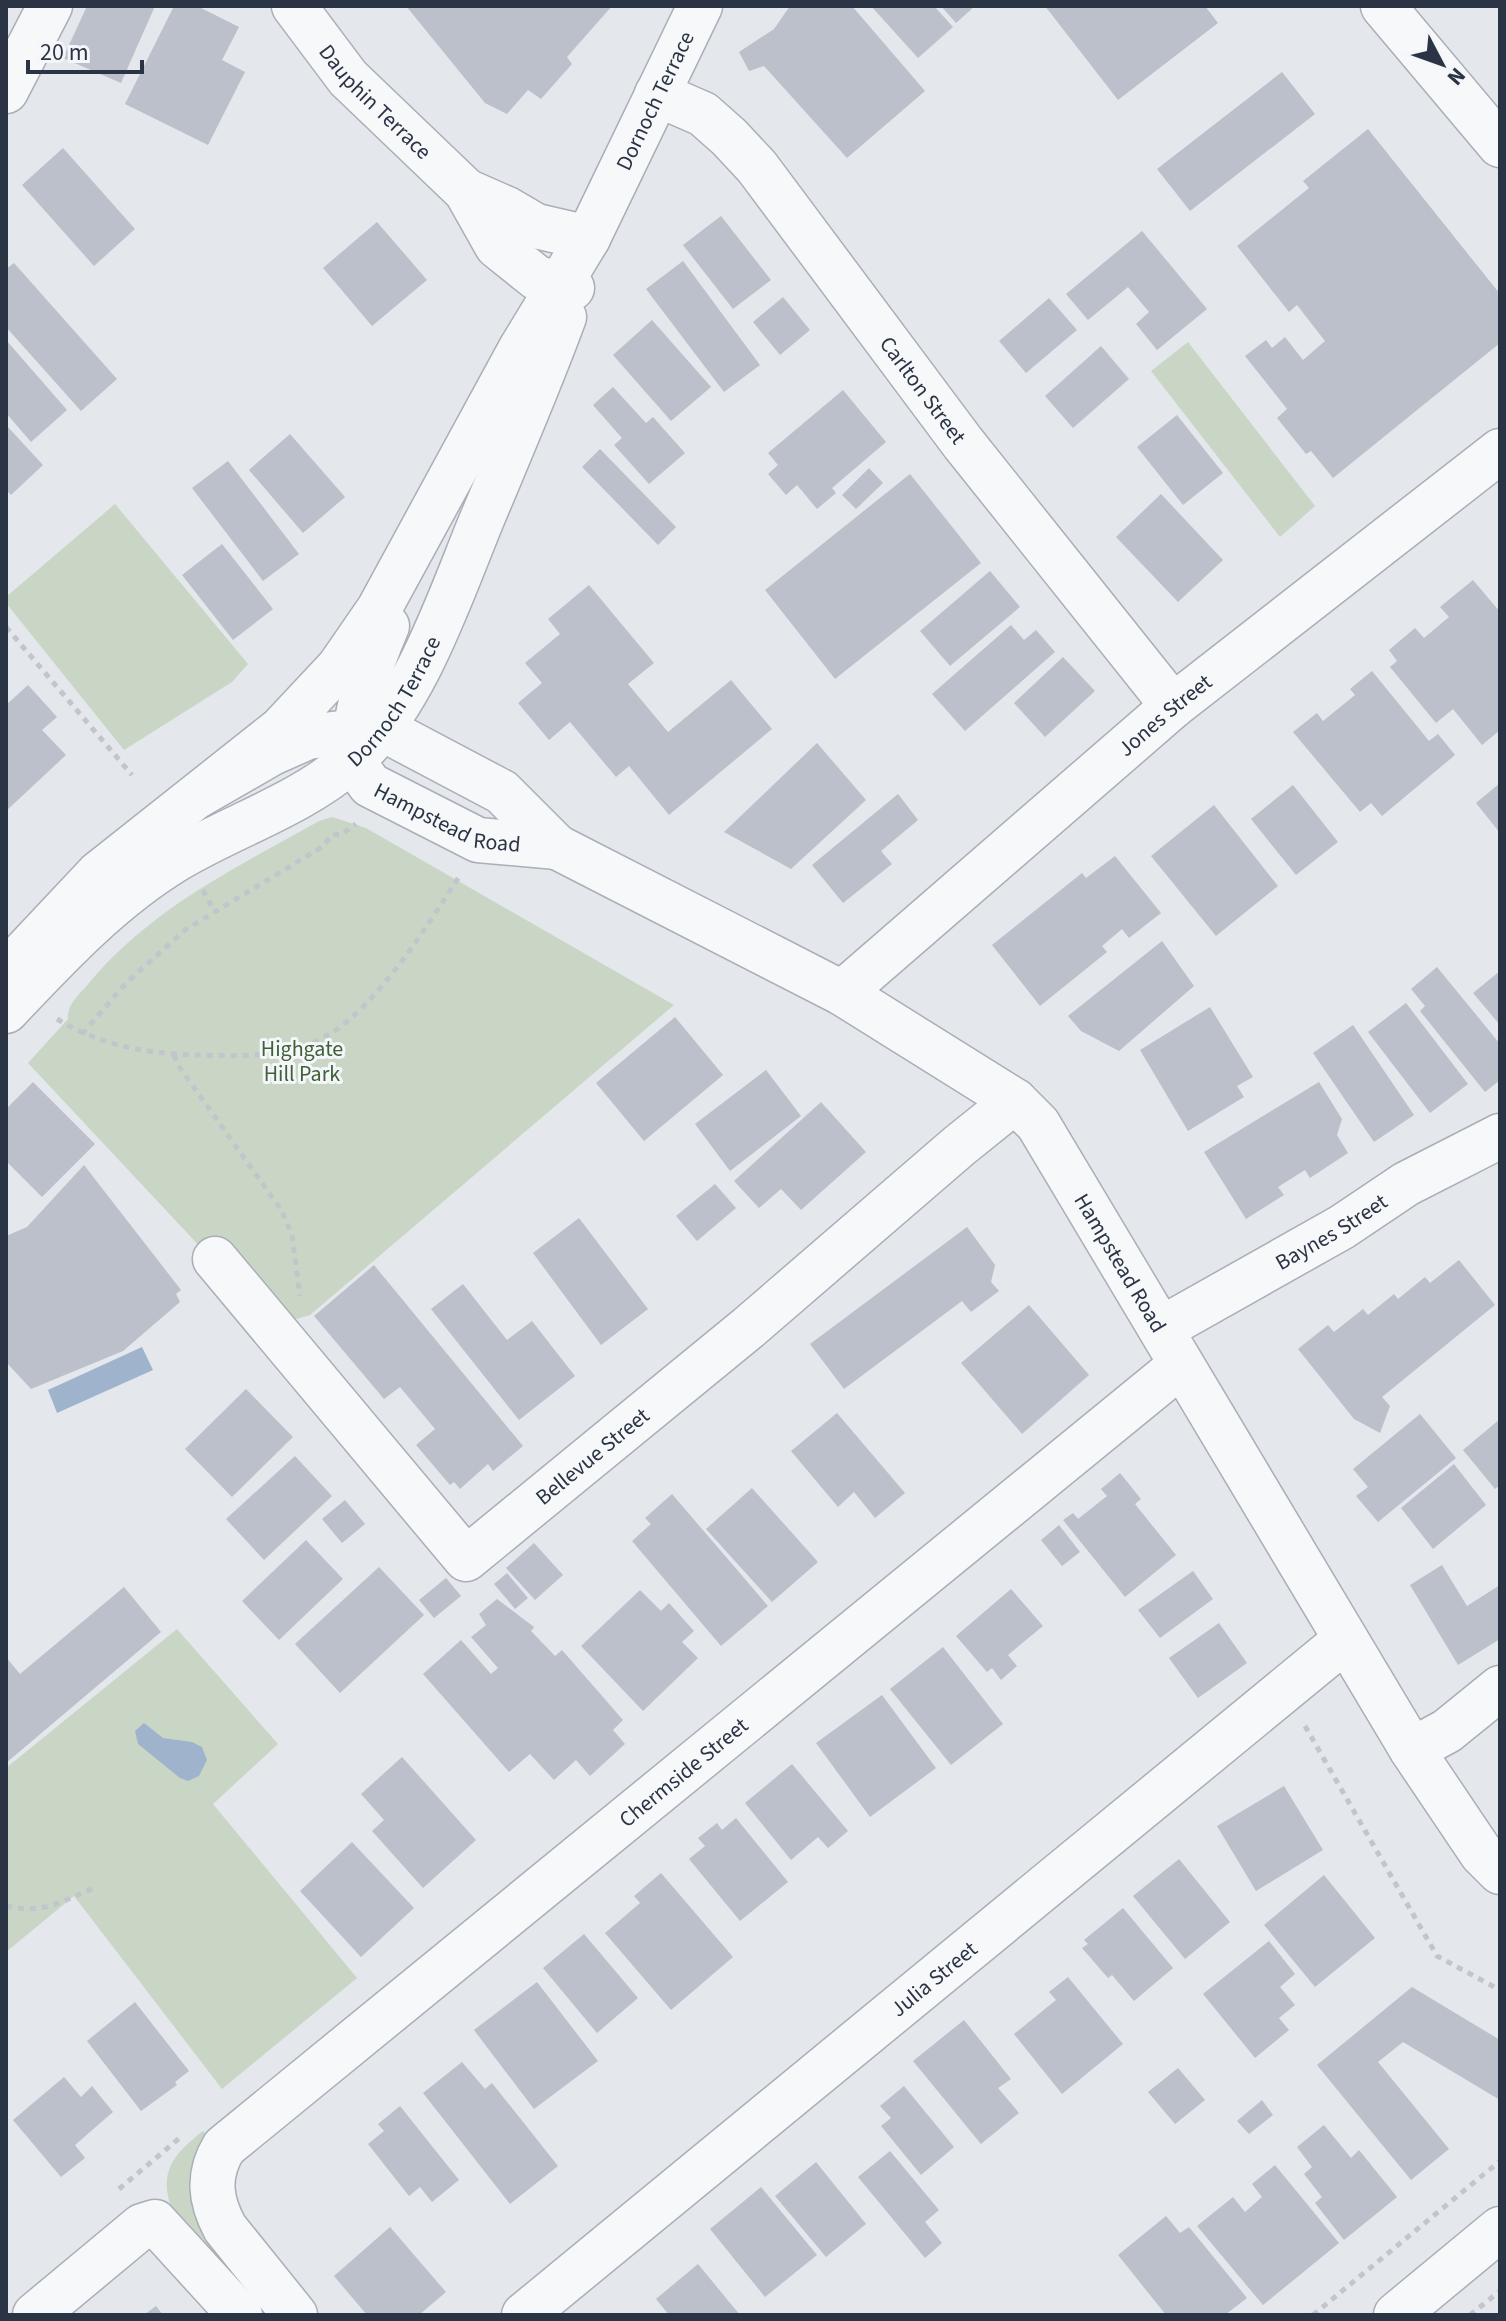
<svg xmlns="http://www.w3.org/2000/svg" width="1506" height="2321" viewBox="0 0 1506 2321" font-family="'Source Sans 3',sans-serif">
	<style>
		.green { fill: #c9d6c5 }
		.water { fill: #9fb4cc }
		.building { fill: #bbc0ca }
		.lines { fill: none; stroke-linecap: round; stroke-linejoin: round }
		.minor-casing { stroke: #a9aeb7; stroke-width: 47 }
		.path { stroke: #c2c5cb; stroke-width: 5; stroke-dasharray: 6 6; stroke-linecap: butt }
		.minor { stroke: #f7f8fa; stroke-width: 44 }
		.labels { text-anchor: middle; stroke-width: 6; stroke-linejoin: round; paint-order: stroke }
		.street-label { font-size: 22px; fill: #2b3445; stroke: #f4f6f9 }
		.park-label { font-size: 22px; fill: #3f6138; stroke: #f4f6f9 }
	</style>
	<rect width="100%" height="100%" fill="#e4e7ec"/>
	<!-- green -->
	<g class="green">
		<path d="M1188 342 1315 506 1280 537 1151 371Z"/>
		<path d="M115 504 248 664 232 682 124 750 6 603V597Z"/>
		<path d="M332 817 366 828 674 1005 310 1315 289 1321 205 1252 28 1063 68 1019C67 1004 80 994 89 983 153 907 234 869 319 821Z"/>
		<path d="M177 1629 278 1744 213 1804 357 1978 222 2089 74 1896 6 1952V1768Z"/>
		<path d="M203 2131 209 2138 271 2315H255L174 2215C157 2174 171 2156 203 2131Z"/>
	</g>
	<!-- water -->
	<g class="water">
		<path d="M142 1347 153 1370 57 1413 48 1390Z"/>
		<path d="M144 1723 163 1738 192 1742 202 1747 207 1760 199 1776 188 1781 180 1778 138 1744 135 1731Z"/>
	</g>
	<!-- building -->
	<g class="building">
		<path d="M87 6H155L121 83 63 58Z"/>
		<path d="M174 6H197L239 27 222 60 245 72 208 145 125 104Z"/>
		<path d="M406 6H612L567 57 572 64 541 99 528 90 507 114 485 103Z"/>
		<path d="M790 6H852L925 91 847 158 764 66 749 71 739 52 774 29Z"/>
		<path d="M871 6H934L953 27 918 58Z"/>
		<path d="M941 6H975L956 23Z"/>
		<path d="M1045 6H1205L1218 23 1118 100Z"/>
		<path d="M1282 72 1315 114 1190 211 1157 169Z"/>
		<path d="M1368 129 1500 294V343L1333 478 1311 451 1306 454 1277 418 1287 409 1245 356 1266 340 1272 348 1285 337 1303 360 1325 341 1297 305 1289 312 1237 246 1309 188 1303 181Z"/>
		<path d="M63 148 135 229 94 266 22 185Z"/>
		<path d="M721 216 771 280 733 309 683 245Z"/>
		<path d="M377 222 427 280 372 326 323 268Z"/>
		<path d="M1142 231 1207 309 1157 350 1136 324 1149 312 1128 287 1088 320 1066 294Z"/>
		<path d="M683 261 760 365 724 392 646 289Z"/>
		<path d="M14 263 117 379 81 411 6 327V269Z"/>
		<path d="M783 297 810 330 780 355 753 322Z"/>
		<path d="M1049 298 1077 330 1026 373 999 341Z"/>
		<path d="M652 320 711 387 671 421 613 355Z"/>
		<path d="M6 340 67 410 31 442 6 413Z"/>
		<path d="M1101 346 1129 379 1073 428 1045 396Z"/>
		<path d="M613 387 646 423 653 417 685 453 649 484 614 445 622 438 593 405Z"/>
		<path d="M843 390 886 442 832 488 836 493 817 509 797 485 786 495 768 474 778 465 768 453Z"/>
		<path d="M1177 415 1223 473 1183 505 1137 447Z"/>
		<path d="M6 425 43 465 11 495 6 490Z"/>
		<path d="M290 434 345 497 303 533 249 470Z"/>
		<path d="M600 449 676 527 658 545 582 467Z"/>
		<path d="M228 461 299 554 263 581 192 488Z"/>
		<path d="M869 468 883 483 856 509 842 495Z"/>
		<path d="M910 474 981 563 835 679 765 590Z"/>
		<path d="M1161 494 1223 560 1178 602 1116 537Z"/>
		<path d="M222 544 273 609 233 640 182 575Z"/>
		<path d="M990 571 1020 607 950 666 920 631Z"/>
		<path d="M1473 580 1500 612V730L1482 745 1453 709 1436 723 1390 667 1397 661 1389 650 1415 628 1424 638 1449 617 1440 607Z"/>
		<path d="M589 585 654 663 628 684 668 732 731 680 772 729 669 815 629 766 616 777 570 722 549 740 518 703 542 683 525 663 560 634 548 619Z"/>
		<path d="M1011 625 1024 640 1036 630 1055 652 965 731 932 694Z"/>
		<path d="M1063 657 1095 691 1045 737 1014 703Z"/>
		<path d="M1372 671 1429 741 1438 734 1455 755 1382 816 1371 803 1360 812 1293 732 1317 713 1323 721 1355 695 1350 689Z"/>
		<path d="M28 685 57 717 42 730 66 755 6 811V705Z"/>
		<path d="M817 743 866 800 791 869 724 832Z"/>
		<path d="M1500 783V833L1476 803Z"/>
		<path d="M1293 785 1338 842 1296 875 1251 819Z"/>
		<path d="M898 794 918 820 881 851 892 864 843 903 812 865Z"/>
		<path d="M1214 805 1278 886 1216 936 1151 856Z"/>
		<path d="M1115 856 1161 913 1129 938 1122 929 1102 946 1107 952 1040 1006 992 945 1082 873 1086 878Z"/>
		<path d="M1162 941 1194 986 1119 1051 1081 1031 1068 1016Z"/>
		<path d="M1437 967 1500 1044V1080L1485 1092 1420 1011 1425 1006 1411 989Z"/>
		<path d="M1500 971V1025L1473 993Z"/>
		<path d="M1406 1003 1468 1084 1430 1113 1368 1032Z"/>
		<path d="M1210 1007 1253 1077 1237 1086 1244 1097 1188 1131 1140 1050Z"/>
		<path d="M675 1017 723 1075 644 1141 596 1083Z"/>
		<path d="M1353 1025 1414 1115 1374 1142 1313 1053Z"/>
		<path d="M766 1070 801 1116 730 1171 695 1124Z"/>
		<path d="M33 1082 95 1144 42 1197 6 1161V1109Z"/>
		<path d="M1319 1082 1342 1119 1337 1135 1348 1153 1310 1178 1305 1170 1278 1187 1284 1195 1246 1219 1204 1152Z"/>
		<path d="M821 1102 866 1152 801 1210 781 1189 759 1208 734 1181Z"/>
		<path d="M84 1165 181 1290 176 1294 180 1302 123 1351 31 1389 6 1362V1236L27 1227Z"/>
		<path d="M715 1184 736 1208 697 1241 676 1216Z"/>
		<path d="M579 1218 648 1309 601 1345 533 1253Z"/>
		<path d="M967 1227 995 1265 991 1282 999 1291 971 1312 962 1301 844 1389 810 1344Z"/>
		<path d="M1459 1260 1495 1305 1382 1397 1390 1406 1380 1433 1354 1419 1298 1349 1328 1325 1334 1332 1363 1309 1368 1315 1394 1294 1398 1299 1425 1277 1430 1283Z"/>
		<path d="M374 1265 523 1446 493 1471 488 1464 460 1489 454 1482 450 1485 416 1445 435 1429 400 1387 384 1399 314 1316Z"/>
		<path d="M463 1284 507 1340 532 1321 575 1376 519 1420 431 1309Z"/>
		<path d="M1029 1305 1089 1375 1022 1434 961 1363Z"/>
		<path d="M246 1389 293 1437 232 1497 185 1449Z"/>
		<path d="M837 1413 905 1493 875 1518 854 1492 838 1507 791 1451Z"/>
		<path d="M1420 1414 1456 1458 1378 1522 1356 1496 1368 1487 1353 1469Z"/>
		<path d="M1500 1419V1485L1495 1489 1463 1450Z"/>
		<path d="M295 1456 332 1496 264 1560 226 1519Z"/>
		<path d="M1454 1464 1486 1505 1433 1549 1401 1508Z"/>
		<path d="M1120 1473 1141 1499 1135 1504 1176 1555 1125 1597 1063 1520 1073 1513 1078 1519 1107 1496 1101 1489Z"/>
		<path d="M752 1488 818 1562 772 1602 706 1529Z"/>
		<path d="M672 1494 768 1606 721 1646 632 1541 651 1524 645 1518Z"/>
		<path d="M345 1500 365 1524 342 1543 322 1519Z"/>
		<path d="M1059 1525 1080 1552 1062 1566 1041 1540Z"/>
		<path d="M306 1540 343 1579 279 1640 242 1601Z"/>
		<path d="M534 1543 563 1575 535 1600 506 1568Z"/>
		<path d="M1442 1565 1467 1606 1500 1585V1639L1458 1665 1410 1585Z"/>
		<path d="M379 1567 424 1615 340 1693 295 1644Z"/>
		<path d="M1193 1571 1213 1599 1160 1638 1138 1610Z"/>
		<path d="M507 1573 528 1598 515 1609 494 1584Z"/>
		<path d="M446 1578 461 1596 434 1618 419 1600Z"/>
		<path d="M124 1587 161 1632 6 1763V1657L20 1674Z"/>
		<path d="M1011 1589 1043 1626 1008 1655 1017 1666 1001 1680 992 1668 987 1672 956 1636Z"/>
		<path d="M640 1590 661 1611 669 1603 694 1631 682 1642 698 1658 643 1711 581 1646Z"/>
		<path d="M497 1599 534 1627 531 1631 555 1656 562 1650 623 1720 613 1730 625 1744 590 1776 576 1760 554 1780 530 1754 509 1772 423 1674 461 1640 491 1674 498 1668 471 1637 486 1625 479 1614Z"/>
		<path d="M1219 1623 1247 1663 1198 1698 1169 1658Z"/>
		<path d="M943 1647 1003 1724 951 1765 890 1689Z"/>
		<path d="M882 1695 936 1768 870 1817 816 1743Z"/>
		<path d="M402 1757 476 1840 423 1888 372 1831 384 1820 361 1794Z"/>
		<path d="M792 1764 848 1831 828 1848 818 1837 791 1860 745 1803Z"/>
		<path d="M1284 1786 1323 1850 1256 1891 1217 1826Z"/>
		<path d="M736 1818 788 1882 740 1921 689 1859 705 1846 698 1838 717 1823 722 1830Z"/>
		<path d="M352 1842 414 1908 361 1957 300 1891Z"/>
		<path d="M1179 1859 1230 1922 1185 1959 1133 1896Z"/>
		<path d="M661 1873 733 1957 671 2010 605 1933 640 1903 634 1896Z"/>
		<path d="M1324 1875 1375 1938 1315 1987 1264 1925Z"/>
		<path d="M1123 1908 1173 1968 1134 2001 1112 1975 1108 1978 1082 1948 1088 1944 1084 1940Z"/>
		<path d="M584 1934 638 1998 597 2033 543 1968Z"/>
		<path d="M1269 1941 1295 1974 1280 1987 1295 2005 1279 2018 1289 2030 1255 2058 1203 1994Z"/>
		<path d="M1068 1977 1123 2044 1062 2094 1014 2034 1056 2000 1049 1992Z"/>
		<path d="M537 1982 598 2061 534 2109 474 2030Z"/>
		<path d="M1412 1987 1500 2040V2100L1403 2042 1378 2062 1449 2149 1411 2180 1317 2065Z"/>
		<path d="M135 2002 189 2071 175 2082 177 2085 141 2111 87 2041Z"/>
		<path d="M964 2020 1011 2079 998 2088 1019 2113 981 2144 913 2061Z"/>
		<path d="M462 2062 485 2089 492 2083 558 2166 510 2204 423 2093Z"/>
		<path d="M1178 2068 1205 2100 1175 2124 1148 2092Z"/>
		<path d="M64 2077 81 2097 92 2086 113 2112 75 2145 85 2158 61 2177 13 2120Z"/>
		<path d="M904 2086 954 2147 921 2175 881 2126 891 2118 880 2106Z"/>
		<path d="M1262 2100 1273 2115 1249 2134 1237 2121Z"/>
		<path d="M400 2106 459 2180 432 2202 420 2187 409 2196 368 2144 384 2131 378 2124Z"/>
		<path d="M1324 2125 1351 2158 1359 2150 1397 2197 1344 2240 1315 2203 1322 2197 1304 2174 1312 2167 1297 2147Z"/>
		<path d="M890 2151 939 2210 925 2222 942 2243 925 2258 858 2177Z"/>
		<path d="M816 2162 866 2224 826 2257 775 2196Z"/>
		<path d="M1275 2165 1339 2243 1263 2305 1197 2226 1233 2197 1245 2212 1262 2197 1252 2184Z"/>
		<path d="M761 2187 817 2255 765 2297 710 2229Z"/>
		<path d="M1166 2216 1180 2233 1189 2227 1247 2298 1225 2315H1166L1118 2255Z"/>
		<path d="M390 2227 446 2292 419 2315H367L334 2276Z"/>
		<path d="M698 2264 740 2315H669L656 2299Z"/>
		<path d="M156 2306 163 2315H144Z"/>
	</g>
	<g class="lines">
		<defs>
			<g id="minor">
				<path id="s1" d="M294 6 348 78 466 191 497 246 537 278 572 288"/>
				<path d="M1383 6 1500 145"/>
				<path d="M6 91 50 6"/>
				<path id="s2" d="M657 94 703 114 729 137 757 167 963 443 1173 706"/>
				<path d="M466 191 507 209 536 226 588 238"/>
				<path d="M352 760C355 712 368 670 387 626"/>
				<path id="s3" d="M352 760 370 785 478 840 557 847"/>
				<path id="s4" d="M199 795 272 753 308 737 381 728 502 792 557 847 842 993 1015 1101 1038 1124 1412 1750 1482 1854 1500 1872"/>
				<path id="s5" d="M6 972 98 874 281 729 339 667 379 609 520 350 588 238 700 6"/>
				<path id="s6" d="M842 993 1173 706 1500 451"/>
				<path id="s7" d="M6 1011C58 956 111 899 177 859 236 824 296 807 351 761 414 708 451 594 482 519 510 452 539 385 564 317"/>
				<path id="s8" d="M215 1259 466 1559 748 1328 959 1146 1015 1101"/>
				<path id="s9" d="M1161 1329 1342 1227 1406 1184 1500 1136"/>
				<path d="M1412 1750 1447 1731 1500 1688"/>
				<path d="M35 2315 142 2226 155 2222 240 2315"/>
				<path id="s10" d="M295 2315 225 2228C210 2200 207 2175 224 2147L1181 1365"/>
				<path id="s11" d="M524 2315 1344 1641"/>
				<path d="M1396 2315 1500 2229"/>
			</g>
		</defs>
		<!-- minor casing -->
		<use href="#minor" class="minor-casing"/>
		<!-- path -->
		<g class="path">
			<path d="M6 627 132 775"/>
			<path d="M203 890 214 911"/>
			<path d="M57 1019C99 1045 148 1054 197 1055 237 1056 280 1058 317 1041 372 1016 426 927 459 877"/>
			<path d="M82 1034 127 982 185 930 322 847 333 834 341 835 356 824"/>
			<path d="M174 1055 178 1065 282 1211 292 1235 300 1296"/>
			<path d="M1305 1726 1437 1956 1500 1990"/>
			<path d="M6 1906C44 1914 60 1902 94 1888"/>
			<path d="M119 2189 182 2136"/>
			<path d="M1313 2315 1500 2161"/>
			<path d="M1470 2315 1500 2291"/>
		</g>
		<!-- minor -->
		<use href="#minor" class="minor"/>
	</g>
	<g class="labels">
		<!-- street labels -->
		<g class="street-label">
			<text dy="8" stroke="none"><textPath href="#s5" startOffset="1102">Dornoch Terrace</textPath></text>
			<text dy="8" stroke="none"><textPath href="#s1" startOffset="126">Dauphin Terrace</textPath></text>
			<text dy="8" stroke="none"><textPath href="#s2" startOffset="404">Carlton Street</textPath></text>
			<text dy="8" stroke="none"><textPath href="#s7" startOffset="504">Dornoch Terrace</textPath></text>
			<text dy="8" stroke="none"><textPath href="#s6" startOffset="426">Jones Street</textPath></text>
			<text dy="8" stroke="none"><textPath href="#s3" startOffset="116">Hampstead Road</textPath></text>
			<text dy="8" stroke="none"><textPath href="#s9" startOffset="196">Baynes Street</textPath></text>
			<text dy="8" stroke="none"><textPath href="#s4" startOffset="1130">Hampstead Road</textPath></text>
			<text dy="8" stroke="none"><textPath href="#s8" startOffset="554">Bellevue Street</textPath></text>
			<text dy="8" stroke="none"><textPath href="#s10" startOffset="790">Chermside Street</textPath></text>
			<text dy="8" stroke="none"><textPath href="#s11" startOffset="530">Julia Street</textPath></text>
		</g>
		<!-- park labels -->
		<g class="park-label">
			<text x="302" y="1056">Highgate<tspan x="302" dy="25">Hill Park</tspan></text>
		</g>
	</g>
	<!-- border -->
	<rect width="1506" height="2321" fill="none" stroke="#2b3445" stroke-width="16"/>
	<!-- north arrow -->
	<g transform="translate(1442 64) rotate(131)" stroke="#f4f6f9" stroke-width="6" paint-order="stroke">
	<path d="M0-6L14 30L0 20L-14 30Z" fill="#2b3445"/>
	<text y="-12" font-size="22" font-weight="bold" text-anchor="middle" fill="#2b3445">N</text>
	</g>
	<!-- scale -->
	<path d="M28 60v12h114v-12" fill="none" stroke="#2b3445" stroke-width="4"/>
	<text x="40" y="60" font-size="24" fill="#2b3445" stroke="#f4f6f9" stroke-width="6" paint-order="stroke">20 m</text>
</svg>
